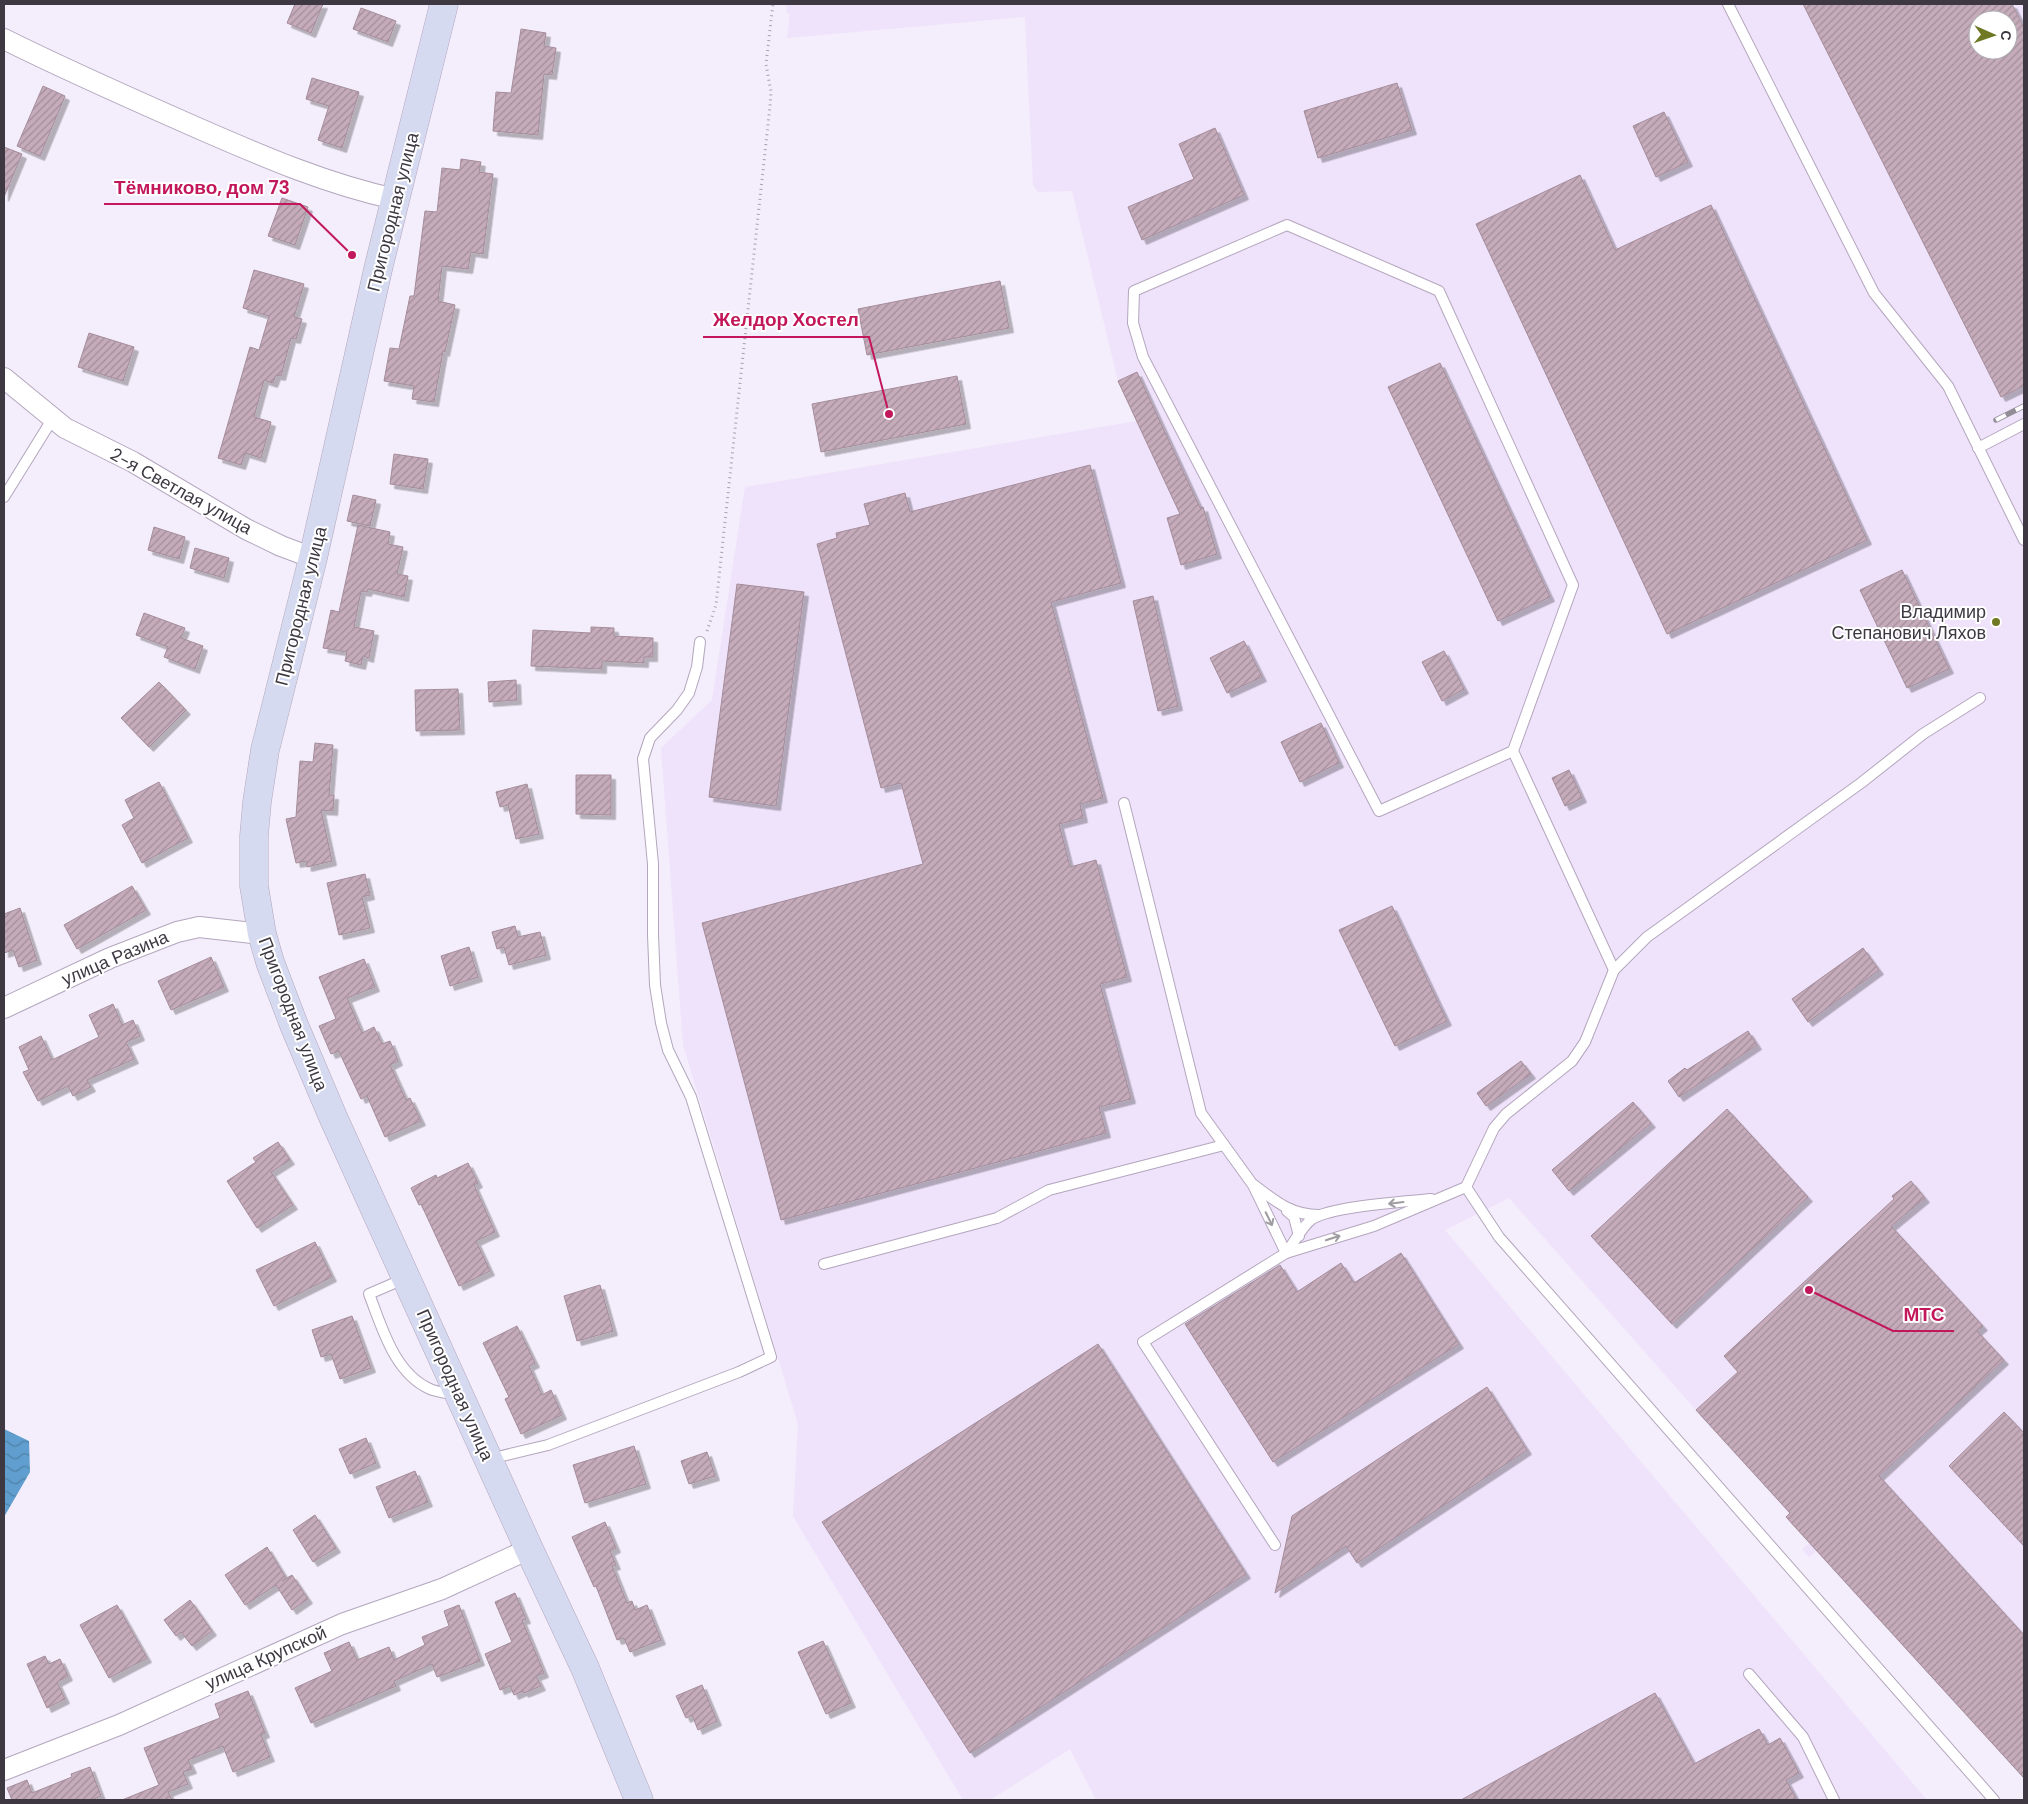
<svg xmlns="http://www.w3.org/2000/svg" width="2028" height="1804" viewBox="0 0 2028 1804" font-family="'DM Sans',sans-serif">
	<style>
		.built { fill: #efe2fb; fill-rule: evenodd }
		.water { fill: url(#water-waves) }
		.building { fill: url(#building-hatch); stroke: #a48c9a; fill-rule: evenodd; filter: url(#shadow) }
		.lines { fill: none; stroke-linecap: round; stroke-linejoin: round }
		.lane-casing { stroke: #b3a6bd; stroke-width: 12 }
		.street-casing { stroke: #b3a6bd; stroke-width: 22 }
		.secondary-casing { stroke: #b3a6bd; stroke-width: 29 }
		.path { stroke: #a7a1ad; stroke-width: 3; stroke-dasharray: 1 4; stroke-linecap: butt }
		.lane { stroke: #fff; stroke-width: 10 }
		.street { stroke: #fff; stroke-width: 20 }
		.secondary { stroke: #d6daf0; stroke-width: 28 }
		.rail-casing { stroke: #938d98; stroke-width: 5.5 }
		.rail { stroke: #fff; stroke-width: 4; stroke-dasharray: 11; stroke-linecap: butt }
		.oneway { stroke: #9e9ca0 }
		.poi-dot { fill: #6f7823; stroke: #fff; stroke-width: 2 }
		.labels { text-anchor: middle; stroke-width: 4; stroke-linejoin: round; paint-order: stroke }
		.street-label { font-size: 18px; fill: #3d3841; stroke: #fff }
		.poi-label { font-size: 18px; fill: #3d3841; stroke: #fff; text-anchor: end }
		.leader { fill: none; stroke: #c2185b; stroke-width: 2 }
		.callout-dot { fill: #c2185b; stroke: #fff; stroke-width: 2 }
		.callout-label { font-size: 19px; text-anchor: middle; font-weight: bold; fill: #c2185b; stroke: #fff; stroke-width: 4; stroke-linejoin: round; paint-order: stroke }
	</style>
	<defs>
		<pattern id="water-waves" width="16" height="10" patternUnits="userSpaceOnUse" patternTransform="scale(1.25)"><rect width="16" height="10" fill="#5f9ece"/><path d="M0 5q4-4 8 0t8 0" fill="none" stroke="#5082a9"/></pattern>
		<pattern id="building-hatch" width="6" height="6" patternUnits="userSpaceOnUse" patternTransform="scale(1.25)"><rect width="6" height="6" fill="#c6acbb"/><path d="M-1 1l2-2M0 6l6-6M5 7l2-2" fill="none" stroke="#a28d9a"/></pattern>
		<filter id="shadow"><feDropShadow dx="4.5" dy="4.5" stdDeviation="0" flood-color="#0004"/></filter>
	</defs>
	<rect width="100%" height="100%" fill="#f4edfb"/>
	<!-- built -->
	<path class="built" d="M786 4H2024V1778L1816 1551 1809 1557 1802 1549 1809 1543 1786 1517 1789 1513 1696 1410 1509 1198 1445 1230 1927 1800H1096L1070 1749 990 1800H963L793 1516 798 1424 683 1045 661 748 712 700 745 487 1137 421 1118 381 1072 191 1038 192 1033 185 1025 17 787 38 790 13H787ZM1978 20H2008V50H1978Z"/>
	<!-- water -->
	<path class="water" d="M4 1429 29 1441 30 1472 4 1517Z"/>
	<!-- building -->
	<g class="building">
		<path d="M295 4H323L311 33 287 23Z"/>
		<path d="M1803 4H2012L2024 28V386L2001 397ZM1978 20H2008V50H1978Z"/>
		<path d="M361 8 396 21 388 42 353 29Z"/>
		<path d="M521 29 546 33 544 46 556 48 552 75 544 74 538 135 493 131 496 92 511 93Z"/>
		<path d="M312 78 359 92 342 148 318 140 329 106 306 99Z"/>
		<path d="M1397 83 1412 130 1318 158 1304 111Z"/>
		<path d="M43 86 65 96 40 156 17 146Z"/>
		<path d="M1664 112 1688 162 1656 177 1633 126Z"/>
		<path d="M1215 128 1244 195 1142 240 1128 207 1194 179 1179 144Z"/>
		<path d="M4 147 22 154 4 197Z"/>
		<path d="M461 159 481 162 479 172 493 174 483 254 471 252 468 269 442 266 438 301 455 305 445 352 443 351 434 402 412 399 414 386 384 381 390 348 399 349 410 296H414L425 211 437 212 442 168 460 170Z"/>
		<path d="M1580 175 1615 250 1711 205 1867 540 1667 634 1476 224Z"/>
		<path d="M282 198 308 207 295 245 268 236Z"/>
		<path d="M254 270 304 284 294 317 302 319 296 339 291 338 281 376 276 375 273 383 264 380 254 417 271 422 261 458 245 453 241 465 218 458 250 347 259 350 269 316 243 308Z"/>
		<path d="M1000 281 1009 328 867 355 858 309Z"/>
		<path d="M89 333 134 347 123 381 78 367Z"/>
		<path d="M1440 363 1550 597 1498 621 1388 387Z"/>
		<path d="M1137 372 1200 508 1203 507 1217 554 1181 565 1167 518 1180 514 1118 381Z"/>
		<path d="M957 376 966 424 821 452 812 404Z"/>
		<path d="M394 454 428 459 423 489 390 484Z"/>
		<path d="M1090 465 1121 583 1051 602 1103 798 1080 804 1083 818 1059 824 1070 867 1096 860 1127 977 1100 984 1131 1099 1099 1107 1106 1133 781 1220 702 923 923 864 901 783 881 788 817 544 837 538 836 533 870 525 864 504 905 493 910 512Z"/>
		<path d="M353 495 376 500 370 526 347 521Z"/>
		<path d="M358 525 390 532 388 544 403 547 397 574 408 576 404 597 368 589 367 592 361 591 354 627 374 631 369 658 363 656 361 665 345 661 347 652 323 648 331 610 339 612Z"/>
		<path d="M154 527 185 537 179 559 148 550Z"/>
		<path d="M195 548 229 558 224 578 190 568Z"/>
		<path d="M1902 570 1949 669 1907 688 1860 590Z"/>
		<path d="M737 584 804 592 776 806 709 797Z"/>
		<path d="M1153 596 1178 706 1158 711 1133 601Z"/>
		<path d="M144 613 185 628 181 638 203 646 195 669 164 657 168 647 136 635Z"/>
		<path d="M591 627 614 628V636L653 638V657H644V663L602 661V669L531 666 533 630 591 633Z"/>
		<path d="M1244 641 1262 677 1227 693 1210 658Z"/>
		<path d="M1444 651 1464 689 1442 701 1422 662Z"/>
		<path d="M516 680 517 700 489 702 488 682Z"/>
		<path d="M159 682 186 710 149 747 121 718Z"/>
		<path d="M458 689 460 730 416 731 415 690Z"/>
		<path d="M1321 723 1339 763 1300 782 1281 742Z"/>
		<path d="M315 743 333 745 329 795H334L333 811 321 810 332 861 307 867 306 861 296 863 286 819 296 817 300 761 313 762Z"/>
		<path d="M1569 770 1582 798 1565 806 1552 778Z"/>
		<path d="M576 775H611V815L576 814Z"/>
		<path d="M159 782 188 838 142 863 122 825 134 818 125 800Z"/>
		<path d="M527 784 539 834 516 839 508 805 500 807 496 792Z"/>
		<path d="M365 874 370 895 362 897 370 928 339 935 327 883Z"/>
		<path d="M132 886 146 910 77 949 64 925Z"/>
		<path d="M1392 906 1447 1021 1395 1046 1339 930Z"/>
		<path d="M20 908 37 960 19 967 13 950 4 953V914Z"/>
		<path d="M515 926 518 937 540 932 546 955 509 965 504 947 497 949 492 932Z"/>
		<path d="M469 947 478 977 450 986 441 956Z"/>
		<path d="M1863 948 1879 970 1808 1022 1792 999Z"/>
		<path d="M211 957 224 987 171 1010 158 981Z"/>
		<path d="M364 959 375 987 347 998 362 1033 374 1027 382 1044 390 1041 398 1061 390 1065 406 1100 410 1098 421 1121 385 1137 367 1096 361 1099 342 1058 339 1051 331 1054 319 1026 336 1019 319 977Z"/>
		<path d="M113 1004 122 1025 133 1020 140 1036 126 1042 134 1059 87 1080 91 1087 73 1096 68 1086 38 1101 23 1072 29 1070 19 1047 41 1036 52 1060 99 1037 89 1015Z"/>
		<path d="M1748 1031 1757 1045 1679 1097 1668 1081 1685 1068 1687 1070Z"/>
		<path d="M1521 1061 1531 1074 1486 1106 1477 1093Z"/>
		<path d="M1633 1102 1651 1123 1569 1191 1552 1170Z"/>
		<path d="M1727 1109 1808 1197 1672 1324 1591 1236Z"/>
		<path d="M278 1142 290 1160 271 1172 293 1205 257 1228 227 1181 256 1162 253 1158Z"/>
		<path d="M468 1163 478 1183 474 1185 495 1232 476 1241 490 1271 459 1286 421 1204 419 1205 411 1188 436 1175 437 1178Z"/>
		<path d="M1911 1181 1925 1198 1891 1226 1983 1326 1977 1331 2004 1360 1879 1476 2024 1635V1778L1786 1517 1790 1513 1696 1410 1738 1372 1724 1356 1894 1199 1892 1196Z"/>
		<path d="M315 1242 332 1277 274 1306 256 1270Z"/>
		<path d="M1401 1253 1459 1344 1273 1462 1185 1324 1280 1265 1297 1292 1341 1263 1354 1283Z"/>
		<path d="M600 1285 613 1331 577 1341 564 1296Z"/>
		<path d="M352 1316 371 1368 340 1379 331 1354 321 1357 312 1330Z"/>
		<path d="M517 1326 535 1363 529 1366 542 1395 551 1390 562 1415 521 1434 505 1399 509 1397 483 1343Z"/>
		<path d="M1098 1344 1246 1574 970 1753 822 1522Z"/>
		<path d="M1487 1387 1527 1450 1357 1563 1346 1546 1275 1593 1292 1516Z"/>
		<path d="M2004 1412 2024 1433V1546L1949 1466Z"/>
		<path d="M366 1438 376 1463 350 1474 339 1449Z"/>
		<path d="M634 1446 646 1484 585 1503 573 1465Z"/>
		<path d="M707 1452 715 1476 689 1484 681 1461Z"/>
		<path d="M415 1471 428 1502 389 1518 376 1487Z"/>
		<path d="M315 1515 336 1548 313 1562 293 1530Z"/>
		<path d="M605 1522 616 1548 610 1551 616 1565 612 1566 627 1603 632 1601 635 1610 647 1605 661 1640 630 1652 624 1638 617 1640 596 1586 594 1587 572 1537Z"/>
		<path d="M267 1547 286 1578 282 1581 292 1575 308 1599 292 1610 276 1585 245 1605 225 1575Z"/>
		<path d="M515 1593 526 1619 522 1620 544 1673 536 1676 541 1686 524 1693 523 1691 514 1695 510 1686 500 1690 485 1654 512 1642 495 1602Z"/>
		<path d="M190 1600 212 1631 192 1646 181 1632 176 1636 164 1620Z"/>
		<path d="M117 1605 147 1658 109 1678 80 1625Z"/>
		<path d="M459 1605 480 1661 437 1677 432 1664 394 1681 396 1686 311 1723 295 1688 332 1671 324 1653 349 1642 357 1660 389 1647 394 1660 425 1645 422 1637 449 1626 444 1611Z"/>
		<path d="M823 1641 851 1703 826 1714 798 1652Z"/>
		<path d="M45 1656 49 1664 60 1659 68 1676 57 1682 65 1699 47 1708 27 1664Z"/>
		<path d="M702 1685 717 1721 698 1730 692 1715 686 1718 676 1696Z"/>
		<path d="M248 1691 265 1733 261 1735 270 1757 233 1772 223 1746 188 1760 192 1769 183 1772 188 1784 168 1792 172 1800H122L159 1785 144 1748 220 1718 215 1704Z"/>
		<path d="M1655 1693 1694 1764 1759 1729 1768 1745 1780 1738 1799 1773 1786 1780 1797 1800H1461Z"/>
		<path d="M90 1767 101 1796 91 1800H12L7 1788 27 1780 32 1793 72 1777 71 1774Z"/>
	</g>
	<g class="lines">
		<defs>
			<g id="lane">
				<path d="M1728 4 1874 293 1948 386 2024 540"/>
				<path d="M1978 448 2024 424"/>
				<path d="M4 497 53 418"/>
				<path d="M1513 751 1379 811 1143 357 1133 323 1134 291 1287 225 1439 291 1573 585 1513 751 1614 970"/>
				<path d="M1124 803 1201 1113 1253 1185 1286 1253"/>
				<path d="M1254 1185C1275 1201 1291 1215 1319 1215"/>
				<path d="M1466 1187 1499 1237 1994 1800"/>
				<path d="M1287 1211 1294 1217 1299 1236"/>
				<path d="M1286 1253C1294 1243 1302 1226 1312 1219 1333 1206 1404 1202 1431 1199"/>
				<path d="M824 1264 997 1218 1049 1190 1224 1145"/>
				<path d="M406 1278 369 1294C382 1327 394 1373 430 1389 437 1392 447 1393 456 1395"/>
				<path d="M489 1459 548 1445 739 1372 771 1357 691 1097 668 1050 661 1023 655 985 653 935V864L643 759 650 738 677 710 689 693 697 667 700 642"/>
				<path d="M1275 1545 1143 1342 1286 1253 1374 1226 1466 1187 1494 1128 1506 1114 1572 1061 1585 1042 1614 970 1647 937 1861 783 1923 734 1980 698"/>
				<path d="M1749 1674 1803 1737 1834 1800"/>
			</g>
			<g id="street">
				<path d="M4 39C68 71 134 100 200 129 264 157 327 184 395 199"/>
				<path d="M4 378 65 428 133 462 246 529 281 546 313 558"/>
				<path d="M4 1008 110 958 177 932 199 927 262 934"/>
				<path d="M4 1770 119 1725 342 1624 442 1589 529 1549"/>
			</g>
			<path id="secondary" d="M444 4 379 265 313 558 265 750 257 802 254 836V886L262 934 270 962 294 1025 333 1117 529 1549 585 1668 639 1800"/>
		</defs>
		<!-- lane casing -->
		<use href="#lane" class="lane-casing"/>
		<!-- street casing -->
		<use href="#street" class="street-casing"/>
		<!-- secondary casing -->
		<use href="#secondary" class="secondary-casing"/>
		<!-- path -->
		<path class="path" d="M707 631 716 605 770 106 771 92 766 64 773 4"/>
		<!-- lane -->
		<use href="#lane" class="lane"/>
		<!-- street -->
		<use href="#street" class="street"/>
		<!-- secondary -->
		<use href="#secondary" class="secondary"/>
		<defs>
			<path id="rail" d="M1996 420 2024 406"/>
		</defs>
		<!-- rail casing -->
		<use href="#rail" class="rail-casing"/>
		<!-- rail -->
		<use href="#rail" class="rail"/>
	</g>
	<!-- one-way arrows -->
	<defs><path id="oneway-shaft" d="M-6 0H5M1.5-3L5.5 0L1.5 3" fill="none" stroke-width="1.6" stroke-linecap="round" stroke-linejoin="round" transform="scale(1.25)"/></defs>
	<g class="oneway">
		<use href="#oneway-shaft" transform="translate(1396 1203) rotate(173)"/>
		<use href="#oneway-shaft" transform="translate(1269 1219) rotate(64)"/>
		<use href="#oneway-shaft" transform="translate(1333 1238) rotate(-18)"/>
	</g>
	<!-- markers -->
	<circle class="poi-dot" cx="1996" cy="622" r="5"/>
	<g class="labels">
		<!-- street labels -->
		<g class="street-label">
			<text transform="translate(393 212) rotate(-76)" y="6">Пригородная улица</text>
			<text transform="translate(181 491) rotate(29)" y="6">2-я Светлая улица</text>
			<text transform="translate(301 606) rotate(-76)" y="6">Пригородная улица</text>
			<text transform="translate(115 958) rotate(-23)" y="6">улица Разина</text>
			<text transform="translate(293 1014) rotate(69)" y="6">Пригородная улица</text>
			<text transform="translate(455 1385) rotate(66)" y="6">Пригородная улица</text>
			<text transform="translate(266 1658) rotate(-24)" y="6">улица Крупской</text>
		</g>
		<!-- poi labels -->
		<g class="poi-label">
			<text x="1986" y="618">Владимир<tspan x="1986" dy="21">Степанович Ляхов</tspan></text>
		</g>
	</g>
	<!-- callouts -->
	<path class="leader" d="M352 255L300 204H104M889 414L869 337H703M1809 1290L1893 1331H1954"/>
	<g class="callout-dot">
		<circle cx="352" cy="255" r="5"/>
		<circle cx="889" cy="414" r="5"/>
		<circle cx="1809" cy="1290" r="5"/>
	</g>
	<g class="callout-label">
		<text x="202" y="194">Тёмниково, дом 73</text>
		<text x="786" y="326">Желдор Хостел</text>
		<text x="1924" y="1321">МТС</text>
	</g>
	<!-- border -->
	<rect width="2028" height="1804" fill="none" stroke="#3d3841" stroke-width="10"/>
	<!-- north arrow -->
	<g transform="translate(1993 35) rotate(92)"><circle r="24" fill="#ffffff" stroke="#b1afb3"/>
	<path d="M0-4L9 19L0 12L-9 19Z" fill="#6f7823"/>
	<text y="-8" font-size="14" font-weight="bold" text-anchor="middle" fill="#3d3841">С</text>
	</g>
</svg>
